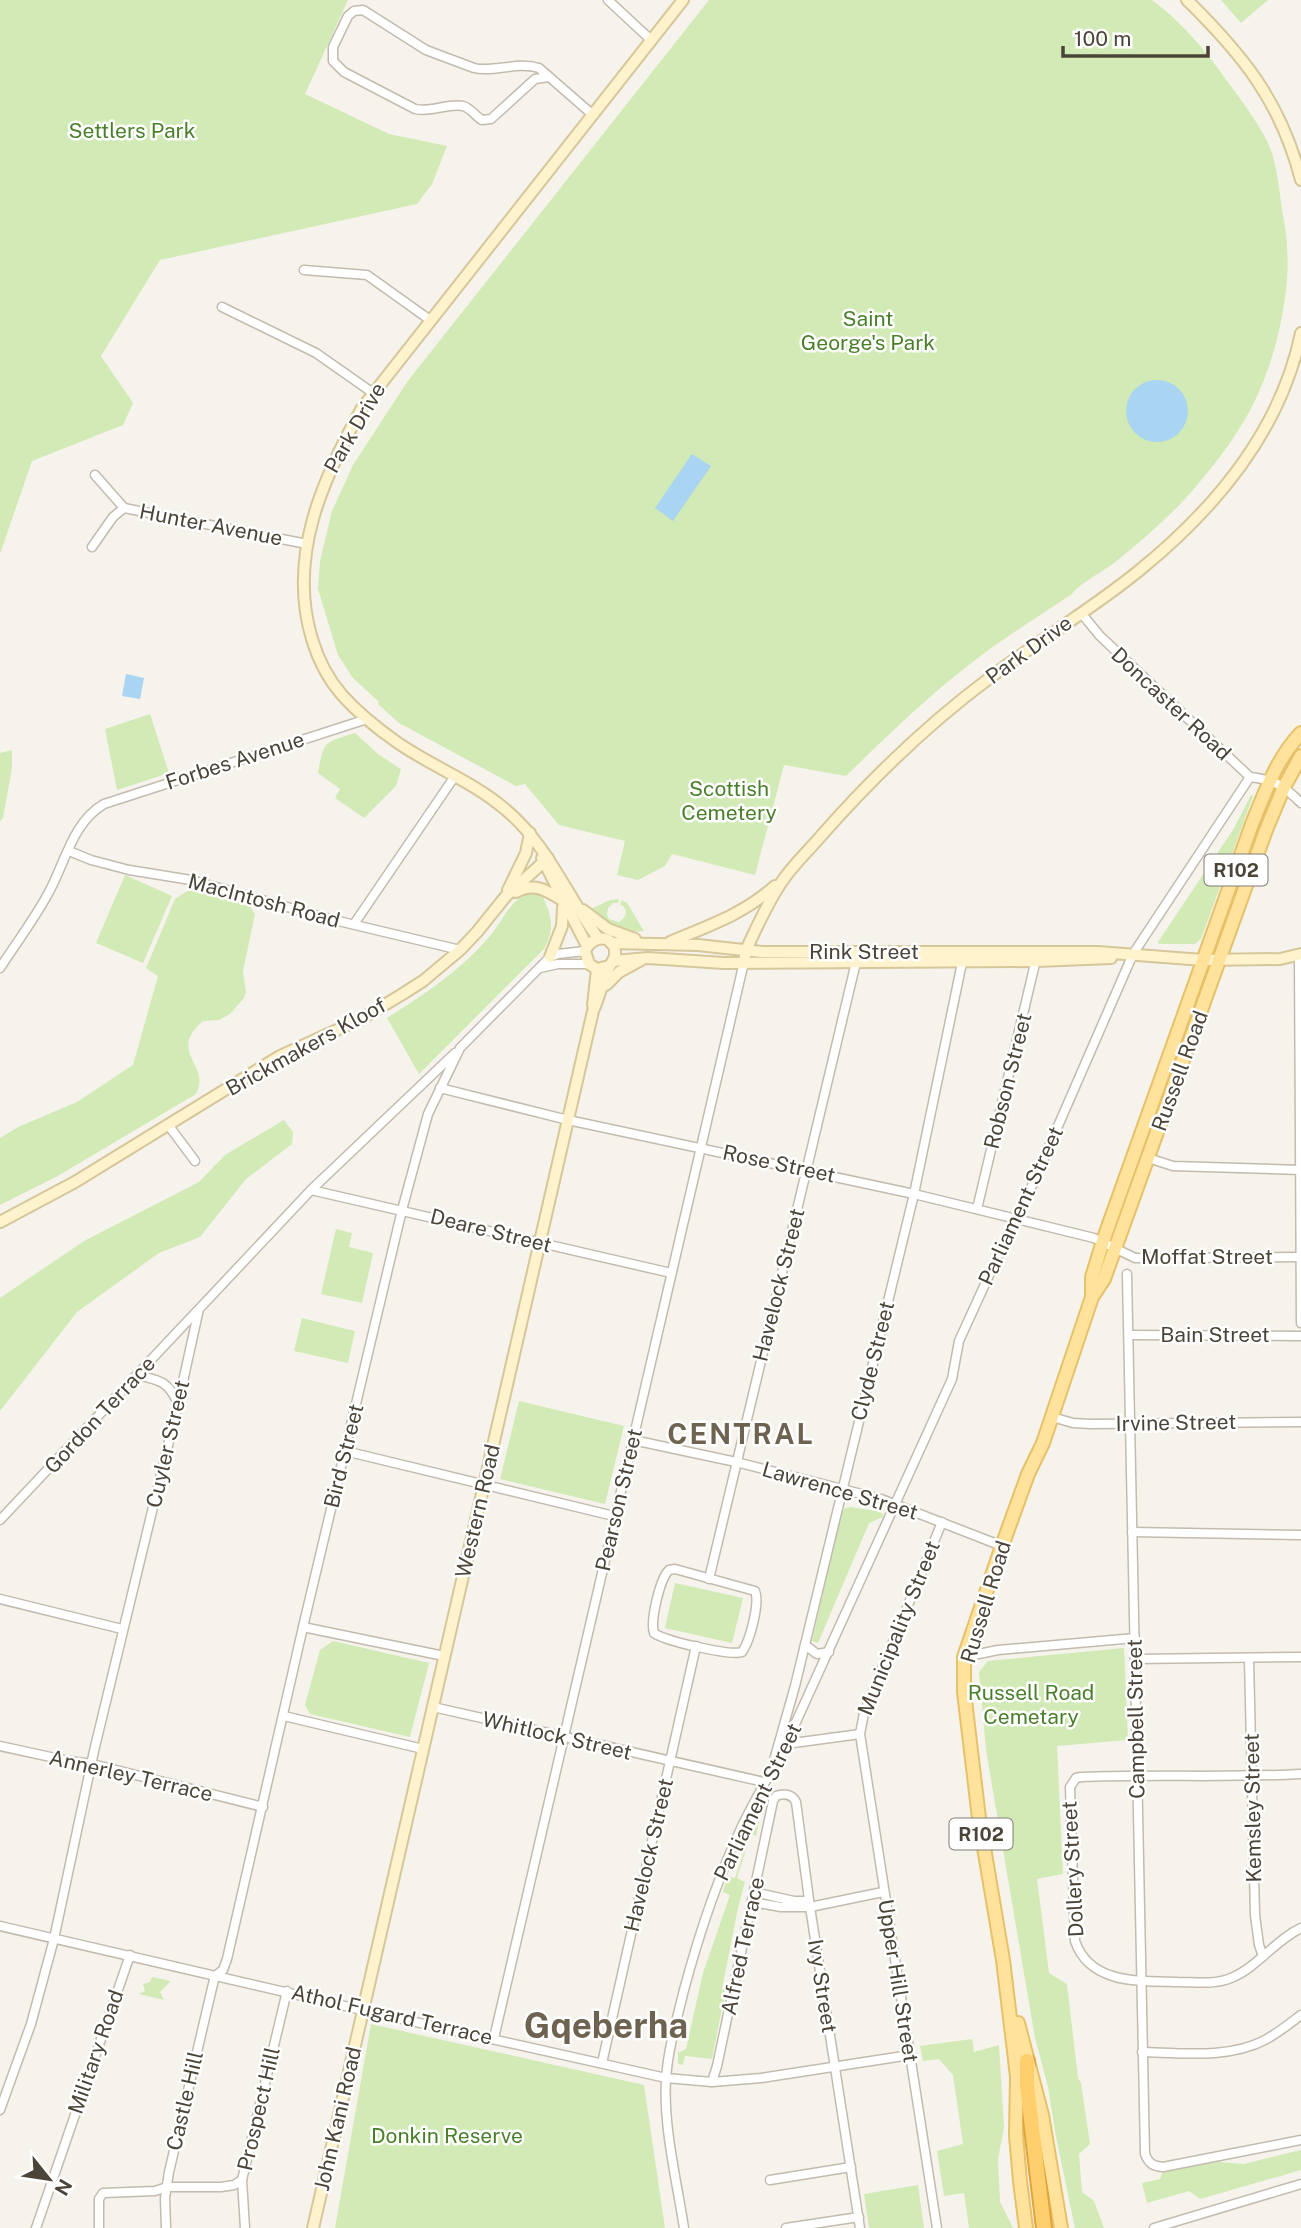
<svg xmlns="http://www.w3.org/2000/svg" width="1301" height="2228" viewBox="0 0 1301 2228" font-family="'Public Sans',sans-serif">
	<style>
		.green { fill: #d2eab5 }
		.water { fill: #a9d4f2 }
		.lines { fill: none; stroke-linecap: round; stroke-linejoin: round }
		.street-casing { stroke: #c2bbae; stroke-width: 11 }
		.secondary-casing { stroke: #d6c79b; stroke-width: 14 }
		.primary-casing { stroke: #e6c16a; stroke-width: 16 }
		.highway-casing { stroke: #e0a43c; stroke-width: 18 }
		.street { stroke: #fff; stroke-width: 8 }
		.secondary { stroke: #fff3cd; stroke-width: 10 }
		.primary { stroke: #ffe39c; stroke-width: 12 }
		.highway { stroke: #ffcf6e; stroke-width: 14 }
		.labels { text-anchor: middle; stroke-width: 5; stroke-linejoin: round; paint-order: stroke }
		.shield { fill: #fff; stroke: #817c74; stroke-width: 2 }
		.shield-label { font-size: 19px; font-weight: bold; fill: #4b4439 }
		.park-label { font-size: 21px; fill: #4a7f2a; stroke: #fff }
		.street-label { font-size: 21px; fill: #4b4439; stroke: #fff }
		.district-label { font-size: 28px; font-weight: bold; letter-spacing: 2px; fill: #6e6250; stroke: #fff }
		.town-label { font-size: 35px; font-weight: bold; fill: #6e6250; stroke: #fff }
	</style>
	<rect width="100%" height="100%" fill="#f6f3ec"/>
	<!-- green -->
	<g class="green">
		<path d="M0 0H348L305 94 389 134 447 146 432 184 417 204 160 260 101 356 133 403 123 425 32 461 0 554Z"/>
		<path d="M709 0H1152C1182 22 1206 51 1227 81 1241 100 1258 122 1268 143 1277 163 1279 189 1282 210 1284 222 1287 235 1287 247 1289 271 1286 297 1281 321 1267 389 1243 431 1198 484 1174 513 1144 539 1114 563 1102 572 1079 584 1072 594 1039 616 1005 637 974 661 928 696 887 736 846 776L784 765 755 875 672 854 665 866 638 880 617 875 625 841 559 825 525 784 516 786 399 723 378 704 379 702 353 678 338 655 318 589 320 561 332 511 353 465 407 382Z"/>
		<path d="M1221 0H1268L1241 23Z"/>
		<path d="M150 714 169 773 117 790 105 729Z"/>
		<path d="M355 733 378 754 401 769 396 786 364 818 335 798 340 789 318 773C324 741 323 743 355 733Z"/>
		<path d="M12 750V768L3 818 0 821V753Z"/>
		<path d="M1251 795 1253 796 1201 939 1195 944H1159L1158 942 1233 830Z"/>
		<path d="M125 875 172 896 143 963 96 943Z"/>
		<path d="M189 890H199L249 905 255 914 243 971 246 992 244 998 230 1014 219 1020 203 1021C166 1053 212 1064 196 1094L56 1177 0 1205V1138L18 1127 77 1102 133 1065 158 976 146 968 175 899Z"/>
		<path d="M530 893 542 895C552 916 555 929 544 949L419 1074 387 1018C425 994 461 970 490 936 501 923 513 896 530 893Z"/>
		<path d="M619 899 618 903H613L608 908 607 914 609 919 619 922C627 917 629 909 620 904L622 900 627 903 644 931C619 934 609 925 591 909L610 900Z"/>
		<path d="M284 1120 293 1132 292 1144 246 1179 200 1237 159 1253 77 1312 0 1411V1298L84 1241 199 1182 225 1155Z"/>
		<path d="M336 1229 352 1233 349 1247 373 1253 362 1303 321 1294Z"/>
		<path d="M302 1318 355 1331 348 1363 294 1351Z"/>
		<path d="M519 1401 624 1426 605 1504 500 1479Z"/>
		<path d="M851 1507 882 1512 883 1517 869 1523 818 1643 812 1641 841 1514 845 1508Z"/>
		<path d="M675 1583 743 1598 732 1643 665 1628Z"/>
		<path d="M333 1641 429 1663 410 1737 310 1714 305 1705 320 1650Z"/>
		<path d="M1124 1648 1128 1740 1057 1746 1063 1874 1037 1879 1049 1973 1067 1984 1078 2078 1081 2083 1090 2144 1079 2154 1082 2192 1094 2201 1104 2228H1075L1056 2137 1048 2087 1035 2038 986 1750 979 1672 988 1661Z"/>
		<path d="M759 1802 763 1804 756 1836 751 1834 737 1878 745 1882 738 1908 722 1989 726 1988 712 2059 685 2056 683 2065 678 2064V2053L686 2049 703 1973 730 1895 723 1892 727 1877 728 1876 735 1878 750 1834 746 1832Z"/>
		<path d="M152 1977 171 1981 160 1992 164 2000 139 1994 145 1991 143 1984 150 1982Z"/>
		<path d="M371 2024 644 2085 665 2228H335Z"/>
		<path d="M972 2039 974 2052 999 2045 1004 2128 998 2159 1000 2202 1013 2228H969L964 2193 944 2196 937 2151 963 2144 953 2075 939 2059 923 2061 920 2046Z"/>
		<path d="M1301 2150V2170L1200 2199 1189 2191 1147 2203 1142 2183 1160 2179 1163 2171 1218 2162 1244 2164Z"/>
		<path d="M918 2185 924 2228H869L864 2194Z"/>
	</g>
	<!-- water -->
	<g class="water">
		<circle cx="1157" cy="411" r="31"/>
		<path d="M692 454 711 466 673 521 655 508Z"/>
		<path d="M126 674 144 678 140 699 122 696Z"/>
	</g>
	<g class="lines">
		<defs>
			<g id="street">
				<path d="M608 0 651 40"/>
				<path d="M549 77 535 79 491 119 482 120C475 116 471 108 463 106 447 103 431 113 415 109L344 72 333 61V47L348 16 354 11 363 10 426 50 474 68C493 73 517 61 539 68L593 115"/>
				<path d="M304 270 367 275 430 320"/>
				<path d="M222 307 316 353 373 393"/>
				<path d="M95 475 124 508"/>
				<path d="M92 547 113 517 124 508 307 544"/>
				<path d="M1081 613 1100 636 1250 777C1275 780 1283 785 1301 803"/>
				<path d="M69 851 91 860 129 870 191 880 330 919 460 950"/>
				<path d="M354 924 455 776"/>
				<path d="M1299 955 1301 1323"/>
				<path d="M0 968C17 942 36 917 50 890 66 860 73 822 104 804L367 719"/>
				<path d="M540 968 558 964H589"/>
				<path d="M440 1088 568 1120 914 1194 1094 1238 1135 1258 1301 1257"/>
				<path d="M169 1126 195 1161"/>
				<path d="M1148 1158 1173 1166 1301 1170"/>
				<path d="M311 1190 671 1273"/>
				<path d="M977 1209 1037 955"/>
				<path d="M1127 1274 1145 2154C1149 2164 1153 2166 1163 2167L1301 2140"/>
				<path d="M1129 1335 1301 1336"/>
				<path d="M138 1375C160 1380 169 1382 178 1404"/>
				<path d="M1052 1417 1073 1423 1091 1424 1301 1422"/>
				<path d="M633 1440 736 1462 881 1499 1002 1546"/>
				<path d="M345 1451 614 1516"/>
				<path d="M0 1520 197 1311"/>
				<path d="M1132 1532 1301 1535"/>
				<path d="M675 1569 755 1591C760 1603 750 1641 742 1652 730 1656 665 1641 654 1633 650 1620 660 1579 669 1570Z"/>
				<path d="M709 1579 857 958"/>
				<path d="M0 1599 122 1629"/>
				<path d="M303 1627 444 1656"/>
				<path d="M805 1645 817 1654 829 1652"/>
				<path d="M964 1657 998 1650 1135 1638"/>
				<path d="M1135 1659 1301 1657"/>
				<path d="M1249 1659 1255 1915 1259 1945 1263 1956"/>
				<path d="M433 1707 764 1782"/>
				<path d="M284 1716 423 1749"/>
				<path d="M786 1744 860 1734"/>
				<path d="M0 1746 69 1761 92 1764 263 1807"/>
				<path d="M774 1760 795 1686 914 1194 963 958"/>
				<path d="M1301 1774C1228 1778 1155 1774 1081 1777L1076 1778 1070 1787 1075 1941C1090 1985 1141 1981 1178 1982 1195 1982 1215 1985 1231 1978 1258 1967 1275 1940 1301 1928"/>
				<path d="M754 1892 794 1901H809"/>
				<path d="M752 1902 781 1907H810L883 1892"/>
				<path d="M0 1926 375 2013 666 2078 712 2082 761 2078 910 2055"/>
				<path d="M494 2038 744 962"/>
				<path d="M1142 2052C1181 2053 1229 2059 1265 2040 1278 2033 1289 2024 1301 2015"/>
				<path d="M602 2063 696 1646"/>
				<path d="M712 2082 717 2066 773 1801 776 1796C784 1793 792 1794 796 1802L810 1907 860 2228"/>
				<path d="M0 2110 31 2024 54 1939 94 1751 178 1404 199 1309 311 1190 455 1053"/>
				<path d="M770 2180 851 2167"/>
				<path d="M36 2228 130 1955"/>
				<path d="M99 2228V2199L103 2193 155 2191 167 2187H221L234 2185 242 2180"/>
				<path d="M166 2228 165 2198 169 2172 212 1988 215 1976 223 1970 227 1959 303 1627 402 1210 428 1114 460 1048 550 957 558 954 585 951"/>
				<path d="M245 2228 242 2180 287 1991"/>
				<path d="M684 2228C677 2182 663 2126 666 2079 668 2049 677 2019 684 1990 699 1934 718 1877 743 1824 757 1796 772 1770 786 1744L952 1379 959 1341 1007 1236 1024 1204 1133 954 1250 777"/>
				<path d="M786 2228 859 2217"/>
				<path d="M937 2228 860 1734 864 1713 942 1522"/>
				<path d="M1154 2228 1301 2184"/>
			</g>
			<g id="secondary">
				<path d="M1187 0C1243 55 1281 102 1301 180"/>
				<path d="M542 858 587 946"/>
				<path d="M508 890 526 853 530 833"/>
				<path d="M516 892C534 882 546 890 562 900"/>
				<path d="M583 910 608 929 635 939"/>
				<path d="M598 938C567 896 547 844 506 810 474 782 433 767 398 743 378 729 358 713 342 695 328 679 318 659 312 639 287 557 323 478 362 408L683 0"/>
				<path d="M670 942C710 925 742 915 775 886"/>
				<path d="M611 943 698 945 762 952H1098L1203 960 1280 959 1301 954"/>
				<path d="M550 957 562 926 563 907"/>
				<path d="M613 961 648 958 724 963 1037 961 1111 958"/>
				<path d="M744 962 746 950C757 927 768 901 783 880 794 864 809 850 821 836 872 778 929 723 991 677 1040 639 1094 608 1141 569 1217 507 1281 430 1301 333"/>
				<path d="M606 985 619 972 641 960"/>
				<path d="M593 1005 597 969"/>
				<path d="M0 1222 75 1182 280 1056 361 1019 401 995 423 981 460 950 477 932 506 896 548 858"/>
				<path d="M313 2228 593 1011C599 998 602 983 608 969 610 964 615 960 615 954 616 934 592 934 585 951L589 964 597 969 609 966"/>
			</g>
			<g id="primary">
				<path d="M1092 1297V1277L1103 1241 1252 824C1265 792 1277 758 1301 733"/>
				<path d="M1018 2023 1042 2115 1061 2228"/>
				<path d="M1026 2228 1020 2181 1016 2135 1017 2077 1014 2051 1003 1960 979 1818 964 1692V1657L1002 1546 1028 1474 1043 1443 1092 1297 1104 1279 1266 830 1284 787 1301 756"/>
			</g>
			<path id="highway" d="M1027 2061V2086L1044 2228"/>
		</defs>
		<!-- street casing -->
		<use href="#street" class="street-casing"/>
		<!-- secondary casing -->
		<use href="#secondary" class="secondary-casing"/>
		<!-- primary casing -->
		<use href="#primary" class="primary-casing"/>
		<!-- highway casing -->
		<use href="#highway" class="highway-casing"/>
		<!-- street -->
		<use href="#street" class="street"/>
		<!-- secondary -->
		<use href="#secondary" class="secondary"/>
		<!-- primary -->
		<use href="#primary" class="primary"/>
		<!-- highway -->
		<use href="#highway" class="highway"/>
	</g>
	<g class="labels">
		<!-- shield labels -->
		<g class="shield">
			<rect x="1204.5" y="854.5" width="63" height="31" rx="5"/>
			<rect x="949.5" y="1818.5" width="63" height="31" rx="5"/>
		</g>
		<g class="shield-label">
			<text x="1236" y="877">R102</text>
			<text x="981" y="1841">R102</text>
		</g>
		<!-- park labels -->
		<g class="park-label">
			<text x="132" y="138">Settlers Park</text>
			<text x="868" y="326">Saint<tspan x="868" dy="24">George's Park</tspan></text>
			<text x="729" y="796">Scottish<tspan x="729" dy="24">Cemetery</tspan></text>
			<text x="1031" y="1700">Russell Road<tspan x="1031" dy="24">Cemetary</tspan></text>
			<text x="447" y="2143">Donkin Reserve</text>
		</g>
		<!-- street labels -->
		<g class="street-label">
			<text transform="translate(355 428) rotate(-60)" y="7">Park Drive</text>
			<text transform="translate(211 525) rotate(11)" y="7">Hunter Avenue</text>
			<text transform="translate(1029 650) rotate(-36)" y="7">Park Drive</text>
			<text transform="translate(1171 704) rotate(43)" y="7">Doncaster Road</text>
			<text transform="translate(235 761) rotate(-18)" y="7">Forbes Avenue</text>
			<text transform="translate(264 901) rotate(15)" y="7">MacIntosh Road</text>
			<text x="864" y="959">Rink Street</text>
			<text transform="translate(306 1047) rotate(-29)" y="7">Brickmakers Kloof</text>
			<text transform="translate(1180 1071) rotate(-70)" y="7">Russell Road</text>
			<text transform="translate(1008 1081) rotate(-76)" y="7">Robson Street</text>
			<text transform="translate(779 1164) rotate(12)" y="7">Rose Street</text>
			<text transform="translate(1021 1206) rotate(-65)" y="7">Parliament Street</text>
			<text transform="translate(491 1231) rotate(14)" y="7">Deare Street</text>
			<text x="1207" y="1264">Moffat Street</text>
			<text transform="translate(779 1285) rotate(-76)" y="7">Havelock Street</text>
			<text x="1215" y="1342">Bain Street</text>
			<text transform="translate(873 1361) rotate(-76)" y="7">Clyde Street</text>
			<text transform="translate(100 1415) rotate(-47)" y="7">Gordon Terrace</text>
			<text transform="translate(1176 1423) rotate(-1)" y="7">Irvine Street</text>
			<text transform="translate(168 1444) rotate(-77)" y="7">Cuyler Street</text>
			<text transform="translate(344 1456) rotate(-76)" y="7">Bird Street</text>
			<text transform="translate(840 1491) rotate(16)" y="7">Lawrence Street</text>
			<text transform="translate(619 1500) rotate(-77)" y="7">Pearson Street</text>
			<text transform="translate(478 1511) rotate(-77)" y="7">Western Road</text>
			<text transform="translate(986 1602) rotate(-73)" y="7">Russell Road</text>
			<text transform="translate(899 1628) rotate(-68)" y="7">Municipality Street</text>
			<text transform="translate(1136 1719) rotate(-91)" y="7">Campbell Street</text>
			<text transform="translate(557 1736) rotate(13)" y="7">Whitlock Street</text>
			<text transform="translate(131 1776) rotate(13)" y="7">Annerley Terrace</text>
			<text transform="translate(758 1802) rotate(-64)" y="7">Parliament Street</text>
			<text transform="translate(1253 1808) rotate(-91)" y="7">Kemsley Street</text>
			<text transform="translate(649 1855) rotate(-77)" y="7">Havelock Street</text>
			<text transform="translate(1073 1869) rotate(-93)" y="7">Dollery Street</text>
			<text transform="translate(743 1946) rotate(-78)" y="7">Alfred Terrace</text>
			<text transform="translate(898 1981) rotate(81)" y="7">Upper Hill Street</text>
			<text transform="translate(822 1986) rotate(81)" y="7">Ivy Street</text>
			<text transform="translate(392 2015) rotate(13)" y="7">Athol Fugard Terrace</text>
			<text transform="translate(96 2052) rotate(-71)" y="7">Military Road</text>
			<text transform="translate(185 2101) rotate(-77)" y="7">Castle Hill</text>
			<text transform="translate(259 2109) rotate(-77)" y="7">Prospect Hill</text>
			<text transform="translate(338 2119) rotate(-77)" y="7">John Kani Road</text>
		</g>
		<!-- district labels -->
		<g class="district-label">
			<text x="741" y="1444">CENTRAL</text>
		</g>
		<!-- town labels -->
		<g class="town-label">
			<text x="606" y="2038">Gqeberha</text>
		</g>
	</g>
	<!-- north arrow -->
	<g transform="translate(49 2179) rotate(120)" stroke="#ffffff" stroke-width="5" paint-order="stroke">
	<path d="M0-5L12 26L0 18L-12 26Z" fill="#4b4439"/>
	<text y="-10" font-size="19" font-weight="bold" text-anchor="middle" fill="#4b4439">N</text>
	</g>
	<!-- scale -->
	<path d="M1063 46v10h145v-10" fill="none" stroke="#4b4439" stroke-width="3.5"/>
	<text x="1074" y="46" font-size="21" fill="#4b4439" stroke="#ffffff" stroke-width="5" paint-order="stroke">100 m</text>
</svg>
